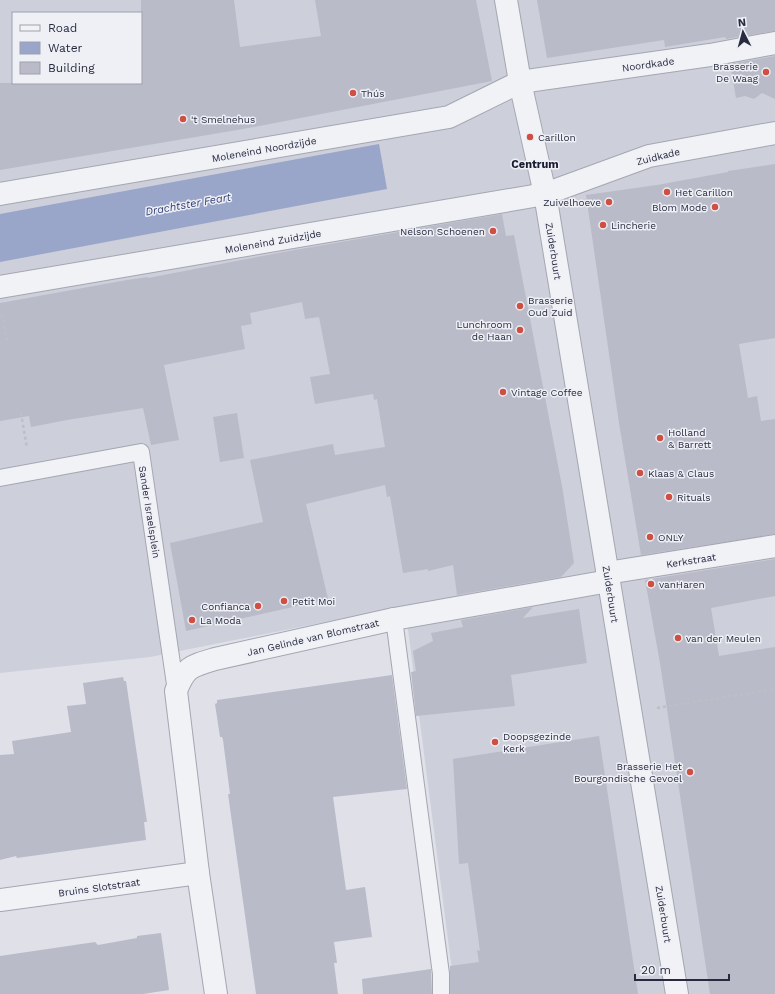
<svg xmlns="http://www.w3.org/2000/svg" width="775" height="994" viewBox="0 0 775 994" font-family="'Work Sans',sans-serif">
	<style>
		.built { fill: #cdcfda; fill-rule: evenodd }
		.water { fill: #99a5c9 }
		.building { fill: #b9bbc8 }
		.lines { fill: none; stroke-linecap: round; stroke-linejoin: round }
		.service-casing { stroke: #a4a6b2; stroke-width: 18 }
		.pedestrian-casing { stroke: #a4a6b2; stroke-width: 24 }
		.minor-casing { stroke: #a4a6b2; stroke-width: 24 }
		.path { stroke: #bdbec6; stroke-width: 2.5; stroke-dasharray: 3 3; stroke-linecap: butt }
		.service { stroke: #f1f2f6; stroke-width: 16 }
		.pedestrian { stroke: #f1f2f6; stroke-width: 22 }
		.minor { stroke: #f1f2f6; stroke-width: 22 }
		.poi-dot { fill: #cf4f42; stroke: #eef0f6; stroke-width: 1.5 }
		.labels { text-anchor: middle; stroke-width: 3; stroke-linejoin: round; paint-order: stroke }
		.street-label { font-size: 10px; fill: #282b3f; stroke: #eef0f6 }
		.poi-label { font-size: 10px; fill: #282b3f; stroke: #eef0f6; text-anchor: start }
		.neighbourhood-label { font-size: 11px; font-weight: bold; fill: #1a1c30; stroke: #eef0f6 }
		.water-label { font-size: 11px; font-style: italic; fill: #323f73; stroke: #eef0f6 }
	</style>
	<rect width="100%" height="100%" fill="#dfe0e8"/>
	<!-- built -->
	<path class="built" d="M0 0H775V994H455L405 606 150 657 0 673ZM13 13H141V83H13Z"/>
	<!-- water -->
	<path class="water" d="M379 144 387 189 0 262V214Z"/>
	<!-- building -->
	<g class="building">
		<path d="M141 0H234L240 47 321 36 315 0H476L492 81 243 129 0 170V83H141Z"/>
		<path d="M537 0H775V31L726 39 725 37 665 47 664 40 547 58Z"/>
		<path d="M775 56V99L762 93 754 99 745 96 736 98 730 64Z"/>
		<path d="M775 164V338L739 344 748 398 757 396 761 421 775 419V534L641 555 619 423 586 195 657 185 728 172V171Z"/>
		<path d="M502 214 506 236 514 235 562 486 574 563 561 577 457 595 453 565 428 571V569L403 573 390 496 387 497 385 485 306 504 328 599 186 631 170 543 263 522 250 460 333 444 335 455 385 447 377 399 374 400 373 394 315 404 310 377 330 374 319 317 305 319 302 302 250 313 252 324 241 326 245 349 164 365 179 440 151 445 143 408 67 420 31 427 29 416 0 421V303L127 280 148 277V278L283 252Z"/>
		<path d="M237 413 244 458 220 462 213 417Z"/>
		<path d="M775 559V596L711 608 719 656 775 647V994H710L660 663 645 580Z"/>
		<path d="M533 607 523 618 579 609 587 663 511 675 515 706 416 716 411 672 416 671 413 651 433 641 431 633 463 627 461 620Z"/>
		<path d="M392 675 407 789 333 797 346 890 365 887 372 937 334 942 337 963H334L338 994H256L228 794H230L223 740 222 737H220L215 704 217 703V700Z"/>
		<path d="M123 677 124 681H126L147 822H144L146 840 17 858 16 856 0 860V755L14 754 12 741 71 732 67 706 86 704 83 683Z"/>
		<path d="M599 736 638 994H450V966L479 962 477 950 480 951 468 863 459 864 453 759Z"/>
		<path d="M161 933 169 990 143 994H0V956L95 942 98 945 137 938V936Z"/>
		<path d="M431 969 432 994H363L362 979Z"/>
	</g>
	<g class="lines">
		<defs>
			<g id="service">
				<path d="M0 478 141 452 176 691"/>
				<path d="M394 619 441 974V994"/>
			</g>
			<g id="pedestrian">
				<path d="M506 0 520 82 545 194 677 994"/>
				<path d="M0 194 449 117 520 82 710 55 775 43"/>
				<path d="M0 287 545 194 649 156 775 133"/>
				<path d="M607 573 775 546"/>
				<path d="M394 619 609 581"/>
			</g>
			<g id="minor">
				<path d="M0 900 198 873"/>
				<path d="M216 994 198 873 176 691C185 667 191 666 215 659L394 619"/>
			</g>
		</defs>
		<!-- service casing -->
		<use href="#service" class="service-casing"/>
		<!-- pedestrian casing -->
		<use href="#pedestrian" class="pedestrian-casing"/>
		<!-- minor casing -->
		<use href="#minor" class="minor-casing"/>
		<!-- path -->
		<g class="path">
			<path d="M2 314 7 341"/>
			<path d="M21 413 27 448"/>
			<path d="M657 708 775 689"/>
		</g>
		<!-- service -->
		<use href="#service" class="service"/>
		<!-- pedestrian -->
		<use href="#pedestrian" class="pedestrian"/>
		<!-- minor -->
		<use href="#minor" class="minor"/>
	</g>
	<!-- markers -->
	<g class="poi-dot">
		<circle cx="766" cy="72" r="4"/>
		<circle cx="353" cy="93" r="4"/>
		<circle cx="183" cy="119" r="4"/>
		<circle cx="530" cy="137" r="4"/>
		<circle cx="667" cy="192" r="4"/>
		<circle cx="609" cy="202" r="4"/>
		<circle cx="715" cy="207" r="4"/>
		<circle cx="603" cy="225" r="4"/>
		<circle cx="493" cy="231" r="4"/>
		<circle cx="520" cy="306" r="4"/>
		<circle cx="520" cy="330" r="4"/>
		<circle cx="503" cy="392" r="4"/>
		<circle cx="660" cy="438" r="4"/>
		<circle cx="640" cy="473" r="4"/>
		<circle cx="669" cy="497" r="4"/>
		<circle cx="650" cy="537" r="4"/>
		<circle cx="651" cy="584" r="4"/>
		<circle cx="284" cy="601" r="4"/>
		<circle cx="258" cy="606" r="4"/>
		<circle cx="192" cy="620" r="4"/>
		<circle cx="678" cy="638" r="4"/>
		<circle cx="495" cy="742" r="4"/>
		<circle cx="690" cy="772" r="4"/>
	</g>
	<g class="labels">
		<!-- street labels -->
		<g class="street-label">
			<text transform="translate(648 64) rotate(-8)" y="4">Noordkade</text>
			<text transform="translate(264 149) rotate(-10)" y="4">Moleneind Noordzijde</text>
			<text transform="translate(658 156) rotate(-14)" y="4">Zuidkade</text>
			<text transform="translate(273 241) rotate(-10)" y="4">Moleneind Zuidzijde</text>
			<text transform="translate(554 251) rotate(81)" y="4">Zuiderbuurt</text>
			<text transform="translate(150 512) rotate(81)" y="4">Sander Israelsplein</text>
			<text transform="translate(691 560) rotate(-9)" y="4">Kerkstraat</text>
			<text transform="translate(611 594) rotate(81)" y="4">Zuiderbuurt</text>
			<text transform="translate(313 637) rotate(-13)" y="4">Jan Gelinde van Blomstraat</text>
			<text transform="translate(99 887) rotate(-8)" y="4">Bruins Slotstraat</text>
			<text transform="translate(664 914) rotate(81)" y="4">Zuiderbuurt</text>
		</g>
		<!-- poi labels -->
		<g class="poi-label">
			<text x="758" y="70" text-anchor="end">Brasserie<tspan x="758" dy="12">De Waag</tspan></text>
			<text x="361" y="97">Thús</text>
			<text x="191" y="123">'t Smelnehus</text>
			<text x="538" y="141">Carillon</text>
			<text x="675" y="196">Het Carillon</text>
			<text x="601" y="206" text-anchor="end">Zuivelhoeve</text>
			<text x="707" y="211" text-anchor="end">Blom Mode</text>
			<text x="611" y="229">Lincherie</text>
			<text x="485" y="235" text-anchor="end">Nelson Schoenen</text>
			<text x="528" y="304">Brasserie<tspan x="528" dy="12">Oud Zuid</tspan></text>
			<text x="512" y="328" text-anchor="end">Lunchroom<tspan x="512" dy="12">de Haan</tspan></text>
			<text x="511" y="396">Vintage Coffee</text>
			<text x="668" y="436">Holland<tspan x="668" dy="12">&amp; Barrett</tspan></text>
			<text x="648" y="477">Klaas &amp; Claus</text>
			<text x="677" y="501">Rituals</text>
			<text x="658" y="541">ONLY</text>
			<text x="659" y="588">vanHaren</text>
			<text x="292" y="605">Petit Moi</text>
			<text x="250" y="610" text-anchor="end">Confianca</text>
			<text x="200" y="624">La Moda</text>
			<text x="686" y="642">van der Meulen</text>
			<text x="503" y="740">Doopsgezinde<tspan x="503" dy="12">Kerk</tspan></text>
			<text x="682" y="770" text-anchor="end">Brasserie Het<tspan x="682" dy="12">Bourgondische Gevoel</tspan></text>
		</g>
		<!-- neighbourhood labels -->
		<g class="neighbourhood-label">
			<text x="535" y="168">Centrum</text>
		</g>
		<!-- water labels -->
		<g class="water-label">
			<text transform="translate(188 204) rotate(-10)" y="4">Drachtster Feart</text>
		</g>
	</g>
	<!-- legend -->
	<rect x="12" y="12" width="130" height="72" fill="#eef0f6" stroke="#9fa1ad"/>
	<rect x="20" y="25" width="20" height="6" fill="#f1f2f6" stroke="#9fa1ad"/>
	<text x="48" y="32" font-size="12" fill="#282b3f">Road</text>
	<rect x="20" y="42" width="20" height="12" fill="#99a5c9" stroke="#9fa1ad"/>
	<text x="48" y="52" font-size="12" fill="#282b3f">Water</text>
	<rect x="20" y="62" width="20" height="12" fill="#b9bbc8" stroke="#9fa1ad"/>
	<text x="48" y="72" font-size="12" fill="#282b3f">Building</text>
	<!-- north arrow -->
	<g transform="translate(743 32) rotate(354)" stroke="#eef0f6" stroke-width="3" paint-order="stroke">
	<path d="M0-3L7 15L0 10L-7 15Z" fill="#282b3f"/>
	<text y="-6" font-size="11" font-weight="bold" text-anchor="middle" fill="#282b3f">N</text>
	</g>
	<!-- scale -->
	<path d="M635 974v6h94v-6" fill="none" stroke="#282b3f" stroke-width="2"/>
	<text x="641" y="974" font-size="12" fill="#282b3f" stroke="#eef0f6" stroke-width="3" paint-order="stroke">20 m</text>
</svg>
